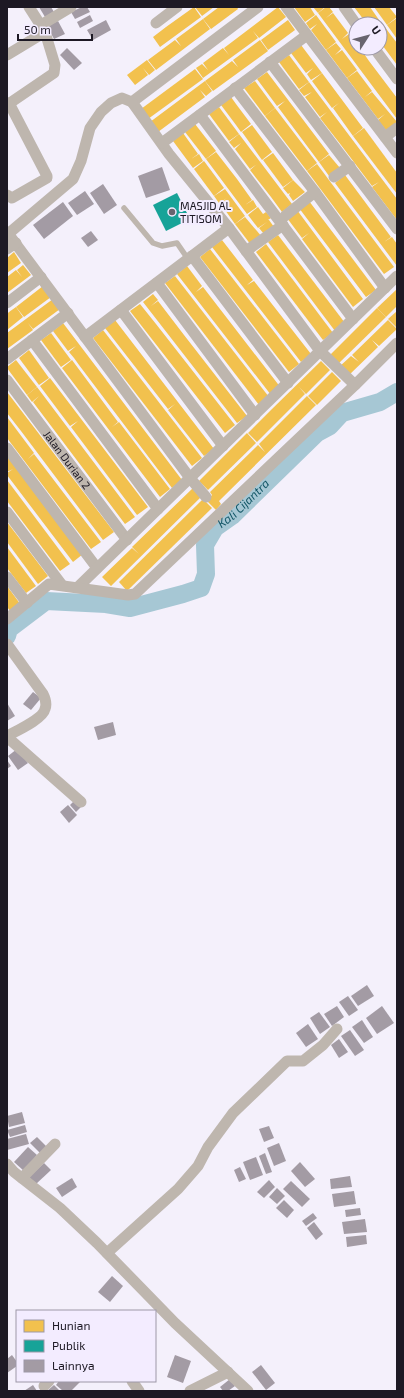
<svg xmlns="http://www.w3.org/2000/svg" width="404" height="1398" viewBox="0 0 404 1398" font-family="'Exo 2',sans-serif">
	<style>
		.homes { fill: #f2c14e }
		.public { fill: #17a398 }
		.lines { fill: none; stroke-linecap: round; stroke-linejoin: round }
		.river { stroke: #a6c7d4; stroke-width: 18 }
		.building { fill: #a39ba4 }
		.service { stroke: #beb6ae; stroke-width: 5.5 }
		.minor { stroke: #beb6ae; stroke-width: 11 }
		.poi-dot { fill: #68646f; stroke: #f3ecff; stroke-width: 1.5 }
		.labels { text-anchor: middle; stroke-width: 4; stroke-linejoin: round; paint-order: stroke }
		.poi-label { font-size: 11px; fill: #1d1924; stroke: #f3ecff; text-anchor: start }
		.street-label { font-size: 11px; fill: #1d1924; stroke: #f3ecff }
		.water-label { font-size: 12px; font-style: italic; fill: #145767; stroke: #f3ecff }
	</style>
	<rect width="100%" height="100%" fill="#f4f0fb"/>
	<!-- homes -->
	<g class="homes">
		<path d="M194 7 201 17 160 47 153 37 166 27 171 34 166 27Z"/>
		<path d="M195 7H214L202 16Z"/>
		<path d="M219 7H237L238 9 211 29 203 19Z"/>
		<path d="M278 7 286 17 259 38 253 31 258 38 203 78 196 68 202 64 208 70 203 63 223 48 229 55 224 48Z"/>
		<path d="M294 7H310L315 15 305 22Z"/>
		<path d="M313 7H325L318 13Z"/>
		<path d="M326 7H329L333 12 326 18 333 13 348 33 342 39 349 34 356 43V48H360L369 61 362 67 369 61 397 98V105L393 108 397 105V119L318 13Z"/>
		<path d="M354 7H370L384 27 380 30V24H367Z"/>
		<path d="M374 7H389L397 17 387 25Z"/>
		<path d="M316 15 336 42 326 50 311 30 317 24 310 29 306 23Z"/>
		<path d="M397 18V39L387 25Z"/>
		<path d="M203 19 210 29 156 70 148 60 175 40 181 46 176 39Z"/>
		<path d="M288 20 295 30 268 50 261 40Z"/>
		<path d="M385 27 390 34 383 39 390 34 397 43V65L380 42V31Z"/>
		<path d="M260 40 268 51 213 91 205 81 232 61 238 67 233 60Z"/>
		<path d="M336 43 341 49 335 55 342 50 357 70 347 78 326 50Z"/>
		<path d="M301 45 322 73 311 80 307 74 313 68 306 73 291 53Z"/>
		<path d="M289 55 309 82 299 89 279 62Z"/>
		<path d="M147 60 155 70 149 75 143 68 148 75 135 85 127 75Z"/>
		<path d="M195 69 203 79 148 119 141 109Z"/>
		<path d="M357 71 372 91 365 97 372 92 397 122 388 133 378 120 385 114 378 119 347 78Z"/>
		<path d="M267 72 329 154 319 162 278 107 285 101 277 106 257 79Z"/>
		<path d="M322 73 363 128 353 136 333 108 339 103 332 108 312 81Z"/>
		<path d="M205 81 212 91 206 96 200 90 205 97 158 132 150 122Z"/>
		<path d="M255 81 275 108 265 116 244 88Z"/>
		<path d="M309 82 397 199V220L372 187 379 182 372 186 341 145 348 140 341 145 320 118 327 112 320 117 305 97 312 92 304 96 299 90Z"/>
		<path d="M231 97 236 104 229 109 236 104 251 124 241 132 236 125 243 120 236 125 221 105Z"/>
		<path d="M219 107 239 134 229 141 209 114Z"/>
		<path d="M275 108 317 163 307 171 265 116Z"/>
		<path d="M195 124 216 151 206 159 185 132Z"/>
		<path d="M252 125 272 152 262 160 242 132Z"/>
		<path d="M364 128 397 173V194L353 136Z"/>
		<path d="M183 133 198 154 191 159 199 154 203 161 193 168 173 141Z"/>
		<path d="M239 134 292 204 282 212 271 197 278 192 271 197 250 170 257 164 250 169 235 149 241 143 234 148 229 142Z"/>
		<path d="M216 152 237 179 230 184 237 179 252 200 245 205 253 200 257 207 247 214 206 159Z"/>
		<path d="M273 153 293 180 283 187 263 160Z"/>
		<path d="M329 155 340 168 329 176 319 162Z"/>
		<path d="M204 161 224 188 214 196 194 169Z"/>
		<path d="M317 164 394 267 384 274 307 171Z"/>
		<path d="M345 175 391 237 384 242 392 237 397 244V266L335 183Z"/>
		<path d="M293 180 305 192 293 201 289 195 290 193 288 194 283 188Z"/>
		<path d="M225 189 245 216 235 224 220 203 227 198 219 203 214 196Z"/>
		<path d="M309 201 340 242 333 247 340 242 376 290 366 297 299 208Z"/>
		<path d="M258 207 263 214 266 212 271 218 268 220H269L274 227 264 234 259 228 267 222 258 228 248 215Z"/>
		<path d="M297 210 363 299 353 307 302 239 309 233 302 238 287 218Z"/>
		<path d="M245 217 262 237 251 245 235 224Z"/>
		<path d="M278 235 345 323 335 331 268 242Z"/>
		<path d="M222 240 253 280 247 285 254 281 311 354 301 362 212 247Z"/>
		<path d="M266 244 333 333 323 340 256 252Z"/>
		<path d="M210 249 299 364 289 372 200 257Z"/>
		<path d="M14 252 21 263 7 273V258Z"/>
		<path d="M23 265 31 275 7 293V277L16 270 22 277 17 270Z"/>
		<path d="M187 266 202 286 196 292 203 287 281 388 271 395 177 274Z"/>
		<path d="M175 276 269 397 259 405 165 283Z"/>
		<path d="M43 286 51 297 24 317 16 307Z"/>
		<path d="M397 289V306L386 317 377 308Z"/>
		<path d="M153 294 158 300 151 306 158 301 184 335 177 340 184 335 247 416 237 423 143 302Z"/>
		<path d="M53 299 60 309 33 329 28 323 33 330 7 349V333Z"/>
		<path d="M140 304 156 324 149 329 156 324 235 425 225 433 130 311Z"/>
		<path d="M16 307 23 317 7 330V314L9 312 14 319 9 312Z"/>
		<path d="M377 308 386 317 337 365 329 356Z"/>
		<path d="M397 311V328L388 319Z"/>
		<path d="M115 320 214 449 204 456 168 410 175 404 168 409 105 328Z"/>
		<path d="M388 320 397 329 379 346 372 340 378 347 348 376 339 367 351 356 359 362 352 355Z"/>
		<path d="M63 323 182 480 172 488 79 365 86 360 79 365 74 358 81 353 74 358 69 352 76 346 68 351 53 331Z"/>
		<path d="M103 330 202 458 192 466 93 338Z"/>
		<path d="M51 333 71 360 61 367 41 340Z"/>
		<path d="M29 350 49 378 39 385 19 358Z"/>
		<path d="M16 360 37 387 27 395 7 368V367Z"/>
		<path d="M72 360 118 422 112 427 119 422 170 489 160 497 62 368Z"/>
		<path d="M321 361 330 370 312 388 305 381 312 388 306 394 299 387 305 394 257 442 248 433 254 427 261 434 254 427 272 409 278 415 272 409Z"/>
		<path d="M332 372 341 381 317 405 308 396Z"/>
		<path d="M50 378 148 507 137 515 71 427 78 421 70 426 40 386Z"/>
		<path d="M37 387 135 517 125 524 33 402 39 396 32 402 27 395Z"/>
		<path d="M7 392 78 485 71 491 78 485 114 532 103 540 21 431 28 426 21 431 7 413V409L12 405 7 409Z"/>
		<path d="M307 396 316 405 219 501 221 504 216 510 207 501 212 495 210 492 258 445 265 452 259 444Z"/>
		<path d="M7 417 34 453 28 459 34 454 101 542 91 549 7 438Z"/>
		<path d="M247 433 256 443 208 490 199 481Z"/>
		<path d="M7 454 83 554 73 562 7 475V473L13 469 7 472Z"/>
		<path d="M7 480 70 564 60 571 7 501Z"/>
		<path d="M193 488 201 497 111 586 102 577 132 548 139 554 132 547Z"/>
		<path d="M203 499 212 508 127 591 119 582Z"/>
		<path d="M7 522 48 576 38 584 7 542Z"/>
		<path d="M7 547 36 586 26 593 7 568Z"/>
		<path d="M7 586 21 605 11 612 7 607Z"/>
	</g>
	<!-- public -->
	<path class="public" d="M177 193 190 219 166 231 153 205Z"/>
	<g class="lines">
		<!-- river -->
		<path class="river" id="s1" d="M7 636 9 629 46 601 106 604 130 608 183 594 201 588 206 574 205 545 215 528 232 516 317 433 330 426 342 413 380 402 397 392"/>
	</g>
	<!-- building -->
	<g class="building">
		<path d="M39 7H51L54 12 45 17Z"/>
		<path d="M82 7H87L90 12 75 19 71 12Z"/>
		<path d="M90 15 93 21 80 28 77 22Z"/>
		<path d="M106 20 111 30 93 40 87 30Z"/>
		<path d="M58 21 65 34 54 39 47 26Z"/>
		<path d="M67 48 82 63 74 70 60 55Z"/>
		<path d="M162 167 170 190 146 198 138 176Z"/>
		<path d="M103 184 117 205 104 214 90 193Z"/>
		<path d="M85 191 94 204 77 215 68 203Z"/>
		<path d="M63 202 73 216 44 239 33 225Z"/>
		<path d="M91 231 98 240 88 247 81 238Z"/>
		<path d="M33 692 41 698 31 710 23 704Z"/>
		<path d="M7 703 15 716 7 721Z"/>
		<path d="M113 722 116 735 98 740 94 727Z"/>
		<path d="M17 749 28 763 18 770 8 756Z"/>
		<path d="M7 760 11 766 7 769Z"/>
		<path d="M76 799 82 806 76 812 70 805Z"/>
		<path d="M68 805 77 815 69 823 60 812Z"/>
		<path d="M367 985 374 996 358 1006 351 996Z"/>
		<path d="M348 996 358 1010 349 1016 339 1002Z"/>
		<path d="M337 1006 344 1017 332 1026 324 1014Z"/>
		<path d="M382 1006 394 1023 377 1034 366 1018Z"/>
		<path d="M319 1012 330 1027 320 1034 310 1018Z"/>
		<path d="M362 1020 373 1037 364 1043 352 1027Z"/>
		<path d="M308 1024 318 1039 306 1047 296 1033Z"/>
		<path d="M350 1030 364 1050 355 1056 341 1036Z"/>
		<path d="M339 1039 348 1052 339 1058 331 1045Z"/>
		<path d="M22 1112 25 1123 9 1127 7 1116Z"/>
		<path d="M25 1125 27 1132 10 1137 7 1130Z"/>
		<path d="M269 1126 274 1138 264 1142 259 1129Z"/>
		<path d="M26 1134 29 1144 7 1150V1139Z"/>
		<path d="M37 1137 48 1148 41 1154 30 1143Z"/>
		<path d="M279 1143 286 1161 274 1166 267 1148Z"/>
		<path d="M28 1147 37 1155 24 1171 14 1162Z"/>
		<path d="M265 1153 272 1172 266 1174 259 1156Z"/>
		<path d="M256 1157 263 1175 250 1180 243 1162Z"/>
		<path d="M300 1162 315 1179 305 1187 291 1171Z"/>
		<path d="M44 1163 51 1170 35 1185 29 1177Z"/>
		<path d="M240 1167 246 1179 239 1182 234 1170Z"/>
		<path d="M350 1176 352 1187 331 1189 330 1179Z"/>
		<path d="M72 1178 77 1187 62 1197 56 1188Z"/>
		<path d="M269 1180 275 1187 264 1198 257 1192Z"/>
		<path d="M291 1181 310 1199 302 1207 283 1189Z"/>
		<path d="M277 1188 285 1196 277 1204 269 1197Z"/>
		<path d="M354 1191 356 1204 334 1207 332 1194Z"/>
		<path d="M284 1200 294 1210 287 1218 276 1208Z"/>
		<path d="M360 1208 361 1215 346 1217 345 1210Z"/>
		<path d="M313 1213 317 1218 306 1226 302 1221Z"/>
		<path d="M365 1219 367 1232 344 1234 342 1222Z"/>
		<path d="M314 1222 323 1234 316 1240 307 1228Z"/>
		<path d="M366 1235 367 1244 347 1247 346 1237Z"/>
		<path d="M112 1276 123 1286 110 1302 98 1292Z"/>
		<path d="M12 1355 17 1362V1366L7 1373V1359Z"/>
		<path d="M175 1355 191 1361 183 1383 167 1377Z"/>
		<path d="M261 1365 275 1383 266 1390 252 1372Z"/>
		<path d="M230 1379 235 1386 228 1391H223L220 1387Z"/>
		<path d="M59 1381H81L71 1391H63L56 1385Z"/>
		<path d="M33 1385 37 1391H24Z"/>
		<path d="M54 1385 60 1391H47Z"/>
	</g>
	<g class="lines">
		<!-- service -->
		<path class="service" d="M124 208 153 243 162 246 177 243 188 259"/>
		<!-- minor -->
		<g class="minor">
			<path d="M258 7 132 102 169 154 229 228 320 351 355 385"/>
			<path d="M286 7 397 153"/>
			<path d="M344 7 356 24"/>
			<path d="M156 23 177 7"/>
			<path d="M41 25 71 7"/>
			<path d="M374 48 397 79"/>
			<path d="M7 55 45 32"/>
			<path d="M270 62 397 229"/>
			<path d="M235 88 315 192 385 288"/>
			<path d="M7 105 54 73 55 65 45 32 29 7"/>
			<path d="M200 115 353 319"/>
			<path d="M385 137 397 128"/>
			<path d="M162 143 307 35"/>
			<path d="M334 177 350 166"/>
			<path d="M7 195 12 198 47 178V176L9 103"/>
			<path d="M285 216 315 192"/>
			<path d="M7 232 190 478 206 497"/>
			<path d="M8 234 73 179 81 161 90 128 101 112 111 103 122 98 132 102"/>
			<path d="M7 249 16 243"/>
			<path d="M246 251 283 225"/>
			<path d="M192 256 288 383"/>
			<path d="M157 283 255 415"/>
			<path d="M7 303 41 277"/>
			<path d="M121 310 223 446"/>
			<path d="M85 337 229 228"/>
			<path d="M32 340 158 509"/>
			<path d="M7 359 68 313"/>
			<path id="s2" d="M7 380 127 540"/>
			<path d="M7 448 97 568"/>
			<path d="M7 512 62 585"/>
			<path d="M7 577 27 603"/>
			<path d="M78 587 397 276"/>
			<path d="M7 619 49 584 128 595 135 594 355 385 397 343"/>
			<path d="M7 644 43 694C45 698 47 704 45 709 43 719 16 731 7 736"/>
			<path d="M7 737 81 802"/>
			<path d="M7 1164 14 1172 60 1208 97 1243 175 1323 248 1391"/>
			<path d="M22 1178 55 1144"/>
			<path d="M107 1253 178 1189 198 1166 208 1147 233 1113 287 1061H303L323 1045 337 1029"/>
			<path d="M132 1381 139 1391"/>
			<path d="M44 1386 49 1381"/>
			<path d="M190 1391 228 1372"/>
		</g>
	</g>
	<!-- markers -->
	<circle class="poi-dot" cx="172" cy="212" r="4"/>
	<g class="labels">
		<!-- poi labels -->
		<g class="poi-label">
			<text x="180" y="210">MASJID AL<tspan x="180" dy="13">TITISOM</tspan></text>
		</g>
		<!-- street labels -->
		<g class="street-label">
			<text dy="4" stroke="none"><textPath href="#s2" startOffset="100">Jalan Durian 2</textPath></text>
		</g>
		<!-- water labels -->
		<g class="water-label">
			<text dy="4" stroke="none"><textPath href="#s1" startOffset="313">Kali Cijantra</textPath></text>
		</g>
	</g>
	<!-- border -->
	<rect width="404" height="1398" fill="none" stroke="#1d1924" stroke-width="16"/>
	<!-- legend -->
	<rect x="16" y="1310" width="140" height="72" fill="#f3ecff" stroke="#9d98a7"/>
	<rect x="24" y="1320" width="20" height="12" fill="#f2c14e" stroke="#9d98a7"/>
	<text x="52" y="1330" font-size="12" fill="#1d1924">Hunian</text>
	<rect x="24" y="1340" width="20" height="12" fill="#17a398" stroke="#9d98a7"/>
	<text x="52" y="1350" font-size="12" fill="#1d1924">Publik</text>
	<rect x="24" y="1360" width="20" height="12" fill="#a39ba4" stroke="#9d98a7"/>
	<text x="52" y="1370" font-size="12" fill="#1d1924">Lainnya</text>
	<!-- north arrow -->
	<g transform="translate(368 36) rotate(54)"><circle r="19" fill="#f3ecff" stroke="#9d98a7"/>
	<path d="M0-3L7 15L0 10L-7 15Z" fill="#68646f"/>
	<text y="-6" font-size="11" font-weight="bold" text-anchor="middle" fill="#1d1924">U</text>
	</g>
	<!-- scale -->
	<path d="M18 34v6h74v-6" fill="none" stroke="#1d1924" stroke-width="2"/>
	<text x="24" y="34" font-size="12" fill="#1d1924" stroke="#f3ecff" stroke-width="3" paint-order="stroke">50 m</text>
</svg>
